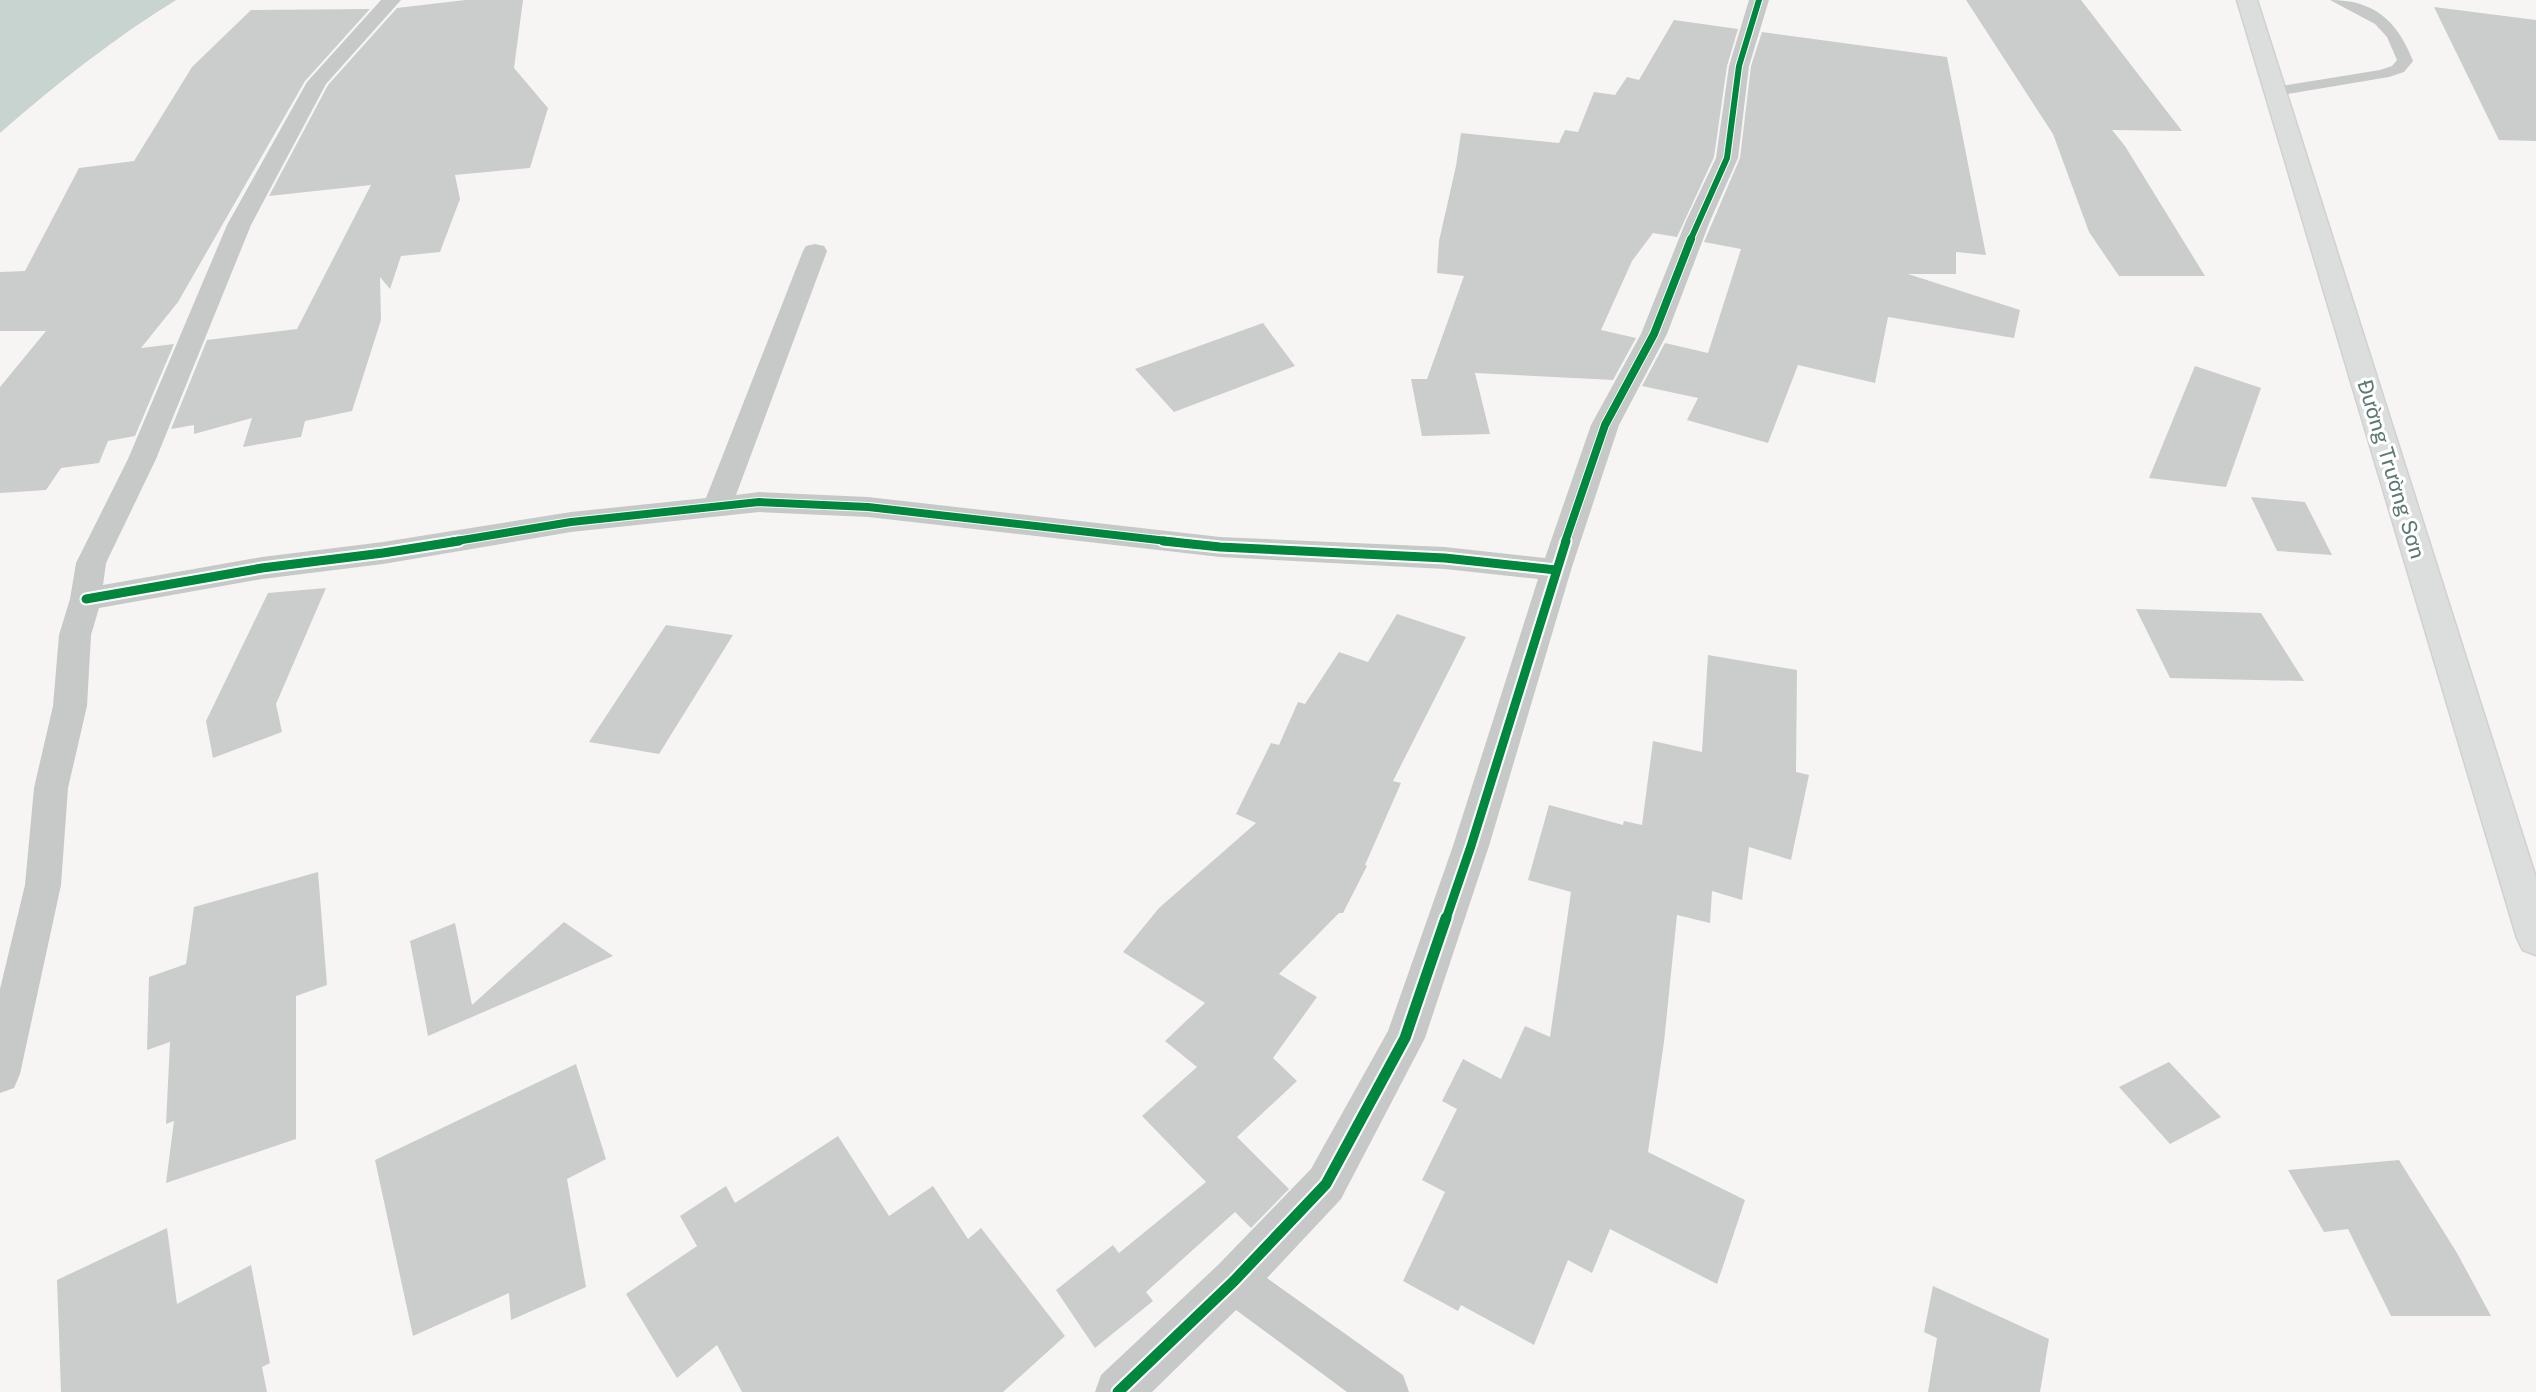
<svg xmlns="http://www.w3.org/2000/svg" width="2536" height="1392" viewBox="0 0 2536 1392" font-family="'Public Sans',sans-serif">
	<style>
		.water { fill: #c8d4d0 }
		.building { fill: #cbcdcc }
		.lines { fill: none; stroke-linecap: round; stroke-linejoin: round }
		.highway-casing { stroke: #d0d1d0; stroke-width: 3 }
		.lane { fill: #c6c9c8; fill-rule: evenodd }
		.street { fill: #c6c9c8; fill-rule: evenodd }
		.highway { fill: #dcdedd; fill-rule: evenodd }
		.cycleway-far3-casing { stroke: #fff; stroke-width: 8 }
		.cycleway-far2-casing { stroke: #fff; stroke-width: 10 }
		.cycleway-far1-casing { stroke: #fff; stroke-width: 13 }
		.cycleway-casing { stroke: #fff; stroke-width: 15 }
		.cycleway-far3 { stroke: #00873e; stroke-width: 6 }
		.cycleway-far2 { stroke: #00873e; stroke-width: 8 }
		.cycleway-far1 { stroke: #00873e; stroke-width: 9 }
		.cycleway { stroke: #00873e; stroke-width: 11 }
		.labels { text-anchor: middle; stroke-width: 6; stroke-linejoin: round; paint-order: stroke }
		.street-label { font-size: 21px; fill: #5d7973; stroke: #fff }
	</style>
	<rect width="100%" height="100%" fill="#f6f5f4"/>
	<!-- water -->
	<path class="water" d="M0 0H176C114 38 55 85 0 133Z"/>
	<!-- building -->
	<g class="building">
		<path d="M465 0H523L514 68 548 108 530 168 455 175 460 199 440 252 401 256 390 289 380 277 381 320 352 411 305 421 301 437 243 447 252 418 194 434V425L171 429 207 340 297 329 371 185 269 196 328 85 397 8Z"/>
		<path d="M1966 0H2081L2182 131 2112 130 2125 146 2205 276H2119L2089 232 2053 134Z"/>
		<path d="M2434 7 2536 20V141L2499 140Z"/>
		<path d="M370 9 305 81 178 302 141 348 174 344 135 436 108 441 99 463 61 468 46 490 0 493V387L46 331H0V272L25 271 79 168 134 161 192 67 251 10Z"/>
		<path d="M1674 20 1738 29 1727 66 1714 157 1677 237 1653 233 1632 261 1601 330 1636 338 1613 380 1475 373 1490 434 1422 436 1411 379H1427L1464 276 1437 273 1439 241 1456 166 1461 133 1559 143 1565 130 1578 132 1594 92 1615 95 1627 77 1639 80Z"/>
		<path d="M1762 32 1947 57 1986 255 1956 252V274H1908L2020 310 2014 338 1888 317 1875 383 1798 365 1768 443 1687 420 1698 398 1642 386 1665 343 1708 353 1741 249 1704 242 1740 158 1751 66Z"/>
		<path d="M1263 323 1295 366 1174 412 1135 369Z"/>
		<path d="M2195 366 2261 388 2226 487 2149 478Z"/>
		<path d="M2251 497 2305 502 2332 555 2277 551Z"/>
		<path d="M326 588 276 704 282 732 213 758 206 721 268 593Z"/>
		<path d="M2136 609 2261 613 2304 681 2170 678Z"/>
		<path d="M1397 614 1466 637 1393 781 1401 783 1365 865 1367 866 1343 913H1339L1279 974 1317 997 1273 1058 1297 1081 1237 1137 1289 1189 1251 1228 1235 1212 1146 1292 1153 1301 1095 1348 1056 1290 1113 1245 1119 1253 1206 1182 1142 1116 1197 1067 1165 1041 1205 1003 1123 952 1159 908 1256 823 1236 814 1271 743 1279 745 1298 702 1305 704 1339 652 1368 662Z"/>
		<path d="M666 625 733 635 659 754 589 742Z"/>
		<path d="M1708 655 1797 670 1796 772 1809 775 1791 860 1749 847 1742 900 1712 891 1710 923 1677 915 1664 1042 1648 1152 1745 1200 1717 1284 1610 1229 1592 1273 1568 1260 1534 1345 1461 1305 1458 1311 1403 1281 1445 1192 1422 1180 1457 1109 1442 1101 1463 1059 1501 1079 1525 1026 1550 1037 1571 892 1528 880 1549 805 1623 825 1624 821 1642 825 1653 741 1702 752Z"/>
		<path d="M318 872 327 985 296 996V1139L166 1183 174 1121 166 1124 170 1042 147 1050 149 977 186 964 194 907Z"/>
		<path d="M564 922 613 956 428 1036 410 941 455 923 472 1005Z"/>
		<path d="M2169 1062 2221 1117 2170 1144 2119 1087Z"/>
		<path d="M576 1064 606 1159 567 1179 586 1287 511 1320 509 1293 413 1336 375 1160Z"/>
		<path d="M838 1136 889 1216 933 1186 968 1239 981 1228 1065 1336 1003 1392H742L717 1345 677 1378 626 1294 697 1246 680 1216 726 1186 735 1203Z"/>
		<path d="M2399 1160 2457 1253 2491 1316H2391L2348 1229 2324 1232 2288 1170Z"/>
		<path d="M167 1228 177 1304 251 1265 270 1363 262 1367 267 1392H61L57 1280Z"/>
		<path d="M1933 1286 2049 1339 2040 1392H1928L1937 1338 1924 1332Z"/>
	</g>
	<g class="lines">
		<defs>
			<path id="highway" d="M2237 0H2257L2536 878V955L2523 950 2517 938Z"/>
		</defs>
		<!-- highway casing -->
		<use href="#highway" class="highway-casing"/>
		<!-- lane -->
		<path class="lane" d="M2330 0C2374 0 2397 20 2413 61L2404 72 2389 77 2275 96 2269 94 2267 91 2269 88 2380 70 2392 66 2397 60 2387 37 2375 24Z"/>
		<!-- street -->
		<path class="street" d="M381 0H401L326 84 251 225 156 459 106 563 103 585 262 557 383 542 571 512 706 498 803 251 806 246 815 244 824 246 827 251 736 495 759 492 868 497 1220 537 1445 547 1545 558 1591 425 1641 334 1686 221 1716 158 1729 66 1749 0H1769L1749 66 1738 158 1710 221 1667 334 1619 425 1571 570 1489 846 1425 1038 1341 1199 1267 1278 1403 1375 1409 1392H1347L1236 1310 1152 1392H1095L1101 1375 1218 1265 1311 1169 1388 1031 1453 846 1538 579 1445 569 1220 557 868 517 759 512 571 532 383 564 262 579 99 608 91 635 87 706 68 788 61 885 20 1074 14 1088 0 1093V989L25 885 34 788 53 706 59 635 70 599 76 563 128 459 227 225 307 82Z"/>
		<!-- highway -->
		<use href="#highway" class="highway"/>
		<defs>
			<path id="cycleway-far3" d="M1690 241 1727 158 1739 66 1759 0"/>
			<g id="cycleway-far2">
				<path d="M450 542 571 522 759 502 868 507 1176 542"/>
				<path d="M1565 542 1605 425 1654 334 1691 239"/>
			</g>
			<g id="cycleway-far1">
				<path d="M1163 541 1220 547 1445 558 1556 570"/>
				<path d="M86 599 262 568 383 553 459 541"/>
				<path d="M1446 919 1471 846 1566 541"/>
			</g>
			<path id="cycleway" d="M1118 1392 1234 1281 1326 1184 1405 1038 1446 918"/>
		</defs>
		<!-- cycleway-far3 casing -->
		<use href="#cycleway-far3" class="cycleway-far3-casing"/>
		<!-- cycleway-far2 casing -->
		<use href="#cycleway-far2" class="cycleway-far2-casing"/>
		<!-- cycleway-far1 casing -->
		<use href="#cycleway-far1" class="cycleway-far1-casing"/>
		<!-- cycleway casing -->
		<use href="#cycleway" class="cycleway-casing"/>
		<!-- cycleway-far3 -->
		<use href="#cycleway-far3" class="cycleway-far3"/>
		<!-- cycleway-far2 -->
		<use href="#cycleway-far2" class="cycleway-far2"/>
		<!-- cycleway-far1 -->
		<use href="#cycleway-far1" class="cycleway-far1"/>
		<!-- cycleway -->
		<use href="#cycleway" class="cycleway"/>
	</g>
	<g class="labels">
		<!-- street labels -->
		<g class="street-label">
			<text transform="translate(2391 469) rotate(73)" y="7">Đường Trường Sơn</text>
		</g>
	</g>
</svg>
